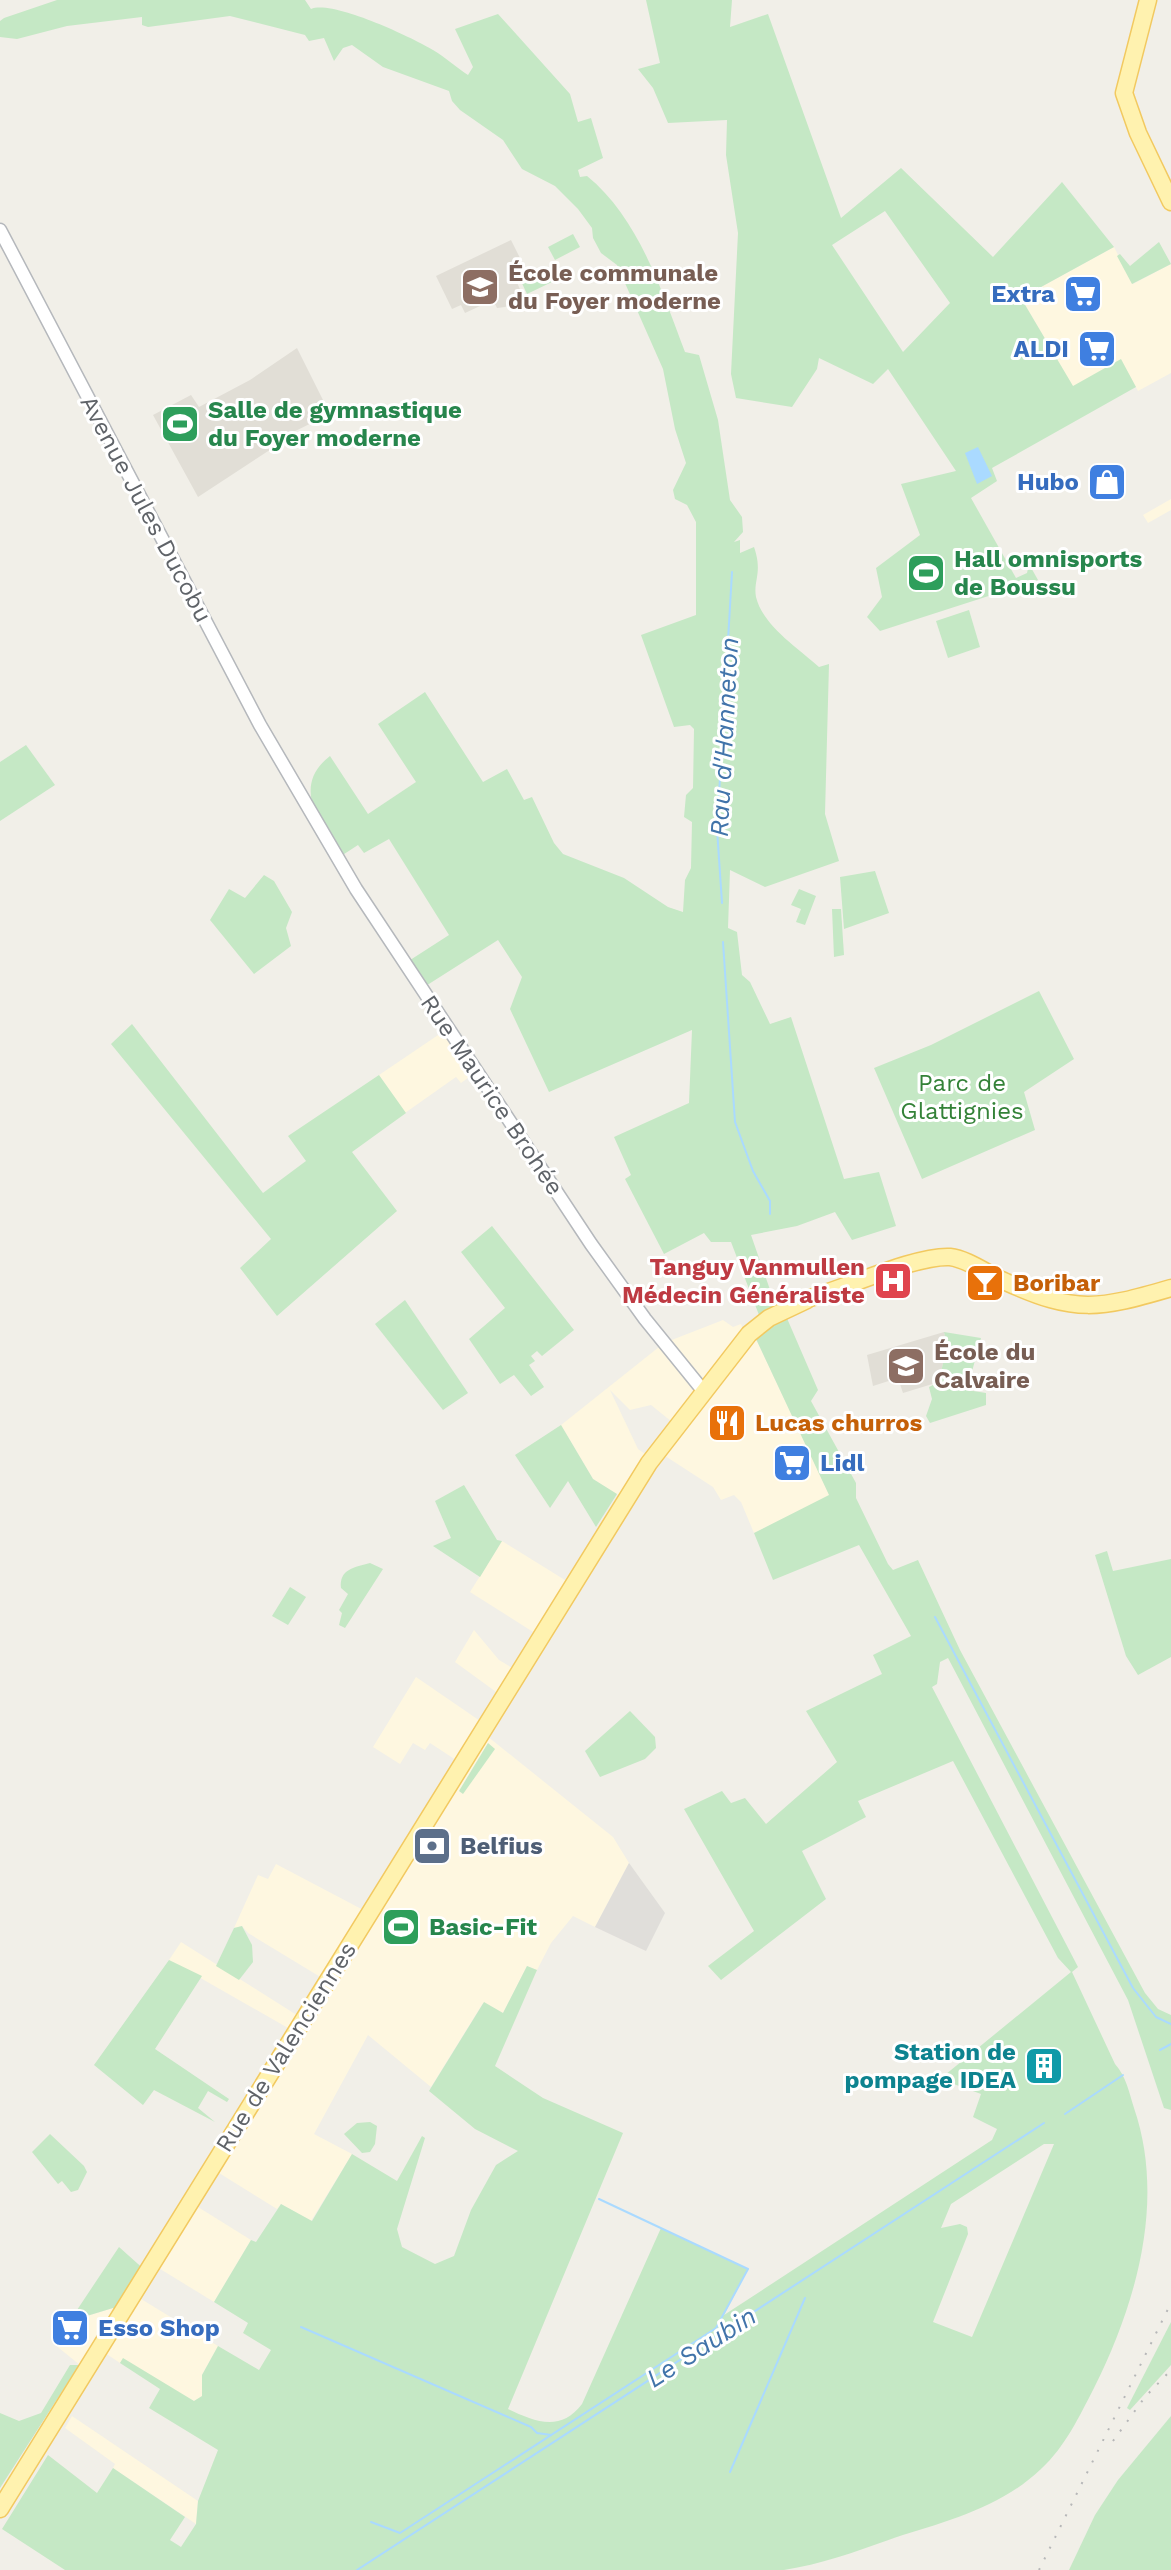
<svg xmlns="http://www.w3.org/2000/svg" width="1171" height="2570" viewBox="0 0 1171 2570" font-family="'Work Sans',sans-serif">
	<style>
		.commercial { fill: #fef7e0 }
		.industrial { fill: #e0deda }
		.education { fill: #e1ded6 }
		.green { fill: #c5e8c5; fill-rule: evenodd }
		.water { fill: #aadaff }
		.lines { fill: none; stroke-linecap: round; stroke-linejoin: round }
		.stream { stroke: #aadaff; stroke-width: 2 }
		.minor-casing { stroke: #b5b8bc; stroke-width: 15 }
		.major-casing { stroke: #f2c960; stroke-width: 19 }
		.minor { stroke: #fff; stroke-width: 12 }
		.major { stroke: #fff2af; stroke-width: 16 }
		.rail { stroke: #b6b7b8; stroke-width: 2; stroke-dasharray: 2 10; stroke-linecap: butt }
		.labels { text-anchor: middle; stroke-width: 6; stroke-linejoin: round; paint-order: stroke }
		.education-label { font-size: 24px; font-weight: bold; fill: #785e54; stroke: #fff; text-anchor: start }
		.shop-label { font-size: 24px; font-weight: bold; fill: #366cbe; stroke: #fff; text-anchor: end }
		.leisure-label { font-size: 24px; font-weight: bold; fill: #27864d; stroke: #fff; text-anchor: start }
		.street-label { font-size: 24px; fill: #5f6368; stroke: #fff }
		.park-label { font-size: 24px; fill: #348238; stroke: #fff }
		.health-label { font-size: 24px; font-weight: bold; fill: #be3a42; stroke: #fff; text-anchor: end }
		.food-label { font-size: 24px; font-weight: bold; fill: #c56008; stroke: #fff; text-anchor: start }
		.service-label { font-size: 24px; font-weight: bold; fill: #4e5e75; stroke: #fff; text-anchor: start }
		.culture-label { font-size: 24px; font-weight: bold; fill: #0d838f; stroke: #fff; text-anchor: end }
		.water-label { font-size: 26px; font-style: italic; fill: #4174aa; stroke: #fff }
	</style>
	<rect width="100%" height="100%" fill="#f1efe8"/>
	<!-- commercial -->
	<g class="commercial">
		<path d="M1114 247 1133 284 1171 264V373L1138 391 1121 360 1073 387 1021 298Z"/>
		<path d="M1171 499V510L1148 523 1143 515Z"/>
		<path d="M447 1029 476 1072 461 1083 456 1077 405 1113 379 1075Z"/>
		<path d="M723 1320 733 1327 741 1324 743 1329 672 1422 651 1405 630 1410 610 1390 638 1449 651 1458 626 1500 593 1479 561 1425 664 1343Z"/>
		<path d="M756 1339 830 1496 754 1533 741 1502 734 1495 721 1500 713 1487 659 1452 716 1378Z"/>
		<path d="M502 1541 573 1585 541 1637 470 1592Z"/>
		<path d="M474 1630 499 1660 519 1672 503 1697 455 1662Z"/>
		<path d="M416 1677 486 1725 482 1732 613 1837 629 1863 595 1927 573 1916 551 1943 537 1970 527 1966 503 2013 483 2003 431 2087 368 2035 314 2134 352 2154 311 2221 281 2204 277 2209 211 2168 295 2032 169 1960 181 1942 303 2019 327 1981 248 1933 242 1926 234 1928 258 1875 268 1879 276 1864 369 1913 462 1764 430 1743 425 1750 413 1743 400 1764 373 1747Z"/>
		<path d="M190 2202 251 2240 214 2302 152 2264Z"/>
		<path d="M133 2294 218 2346 202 2375V2397L194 2401 183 2396 123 2359 120 2363 99 2349 86 2370 54 2344 73 2316 77 2319 113 2308Z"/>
		<path d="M72 2416 198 2501 196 2524 113 2468 115 2464 65 2428Z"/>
	</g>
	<!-- industrial -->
	<path class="industrial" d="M629 1863 665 1913 646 1951 595 1927Z"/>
	<!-- education -->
	<g class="education">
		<path d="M511 240 526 270 514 276 524 298 505 307 497 308 493 300 465 313 461 305 452 309 436 276Z"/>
		<path d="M297 348 328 410 322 413 324 417 281 438 282 442 198 497 153 415 191 395 199 407 250 380Z"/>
		<path d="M944 1332 947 1344 939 1382 903 1393 898 1378 873 1386 867 1355Z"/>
	</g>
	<!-- green -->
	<g class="green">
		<path d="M57 0H305L311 9C333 0 411 37 433 50 445 57 456 67 468 75L473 67 455 29 498 14 570 94 578 122 591 118 603 158 578 170 580 177 587 176C639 218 662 292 685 352L699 355 718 420 730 500 742 517 743 532 734 542 740 540V553L754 547C763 573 753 580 756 597 763 626 798 648 819 667L829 664 825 814 839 861 765 887 730 870 728 928 737 932 742 975 750 982 770 1024 791 1017 844 1179 879 1172 896 1226 852 1240 835 1212 797 1226 751 1235 776 1307 759 1315 731 1242H711L704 1233 664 1254 625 1179 631 1175 614 1137 689 1103 692 1030 549 1092 510 1009 522 977 498 940 421 989 404 964 449 935 389 839 364 853 358 845 338 858C320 822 291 786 330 756L368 814 416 782 378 724 425 692 483 782 507 769 524 800 532 797 554 843 563 854 624 878 668 907 683 912 685 880 691 868 692 822 684 817 686 795 693 788 694 729 690 725 674 727 641 635 696 615V522L687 505 675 499 673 490 686 463 675 429 663 369 617 265 601 253 593 238 592 228 578 209 555 186 522 169 503 140 460 110 452 101 449 91 383 67 352 45 343 48 334 61 324 38 309 41 305 35 230 16 148 27 142 25V17L67 26 17 39 0 37V21L4 18Z"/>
		<path d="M646 0H732L730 27 768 14 841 218 901 168 993 257 1062 182 1114 247 1021 298 1073 386 1121 359 1136 387 992 468 997 481 971 498 1016 578 1027 573 1029 564 1038 580 880 631 867 617 882 597 876 568 920 535 901 484 956 471 888 369 873 384 819 358 817 369 792 407 736 398 731 374 738 233 726 155 727 120 668 123 653 88 638 69 660 63ZM885 211 950 303 903 352 832 245Z"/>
		<path d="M573 234 580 247 555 260 548 247Z"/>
		<path d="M1159 242 1171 264 1132 284 1117 256 1120 254 1130 266Z"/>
		<path d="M546 266 554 281 527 294 520 279Z"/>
		<path d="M969 610 980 647 948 658 936 621Z"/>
		<path d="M26 745 55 785 0 821V762Z"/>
		<path d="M875 871 889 913 844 929 840 877Z"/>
		<path d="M264 875 274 881 292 912 286 928 291 946 254 974 210 920 229 889 245 898Z"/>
		<path d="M799 889 816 896 805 925 796 922 801 909 791 905Z"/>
		<path d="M832 909H841L844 955 834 957Z"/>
		<path d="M1039 991 1074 1059 1024 1092 1035 1130 922 1179 874 1068 931 1045Z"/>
		<path d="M132 1024 263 1193 306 1161 288 1136 379 1075 406 1113 352 1152 397 1211 277 1316 240 1268 271 1239 111 1044Z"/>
		<path d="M492 1226 574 1330 542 1356 537 1351 531 1356 535 1361 529 1365 544 1387 531 1396 514 1375 500 1384 469 1339 505 1308 461 1252Z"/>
		<path d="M405 1300 468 1393 443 1410 375 1324Z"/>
		<path d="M786 1316 818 1390 811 1401 856 1483V1498L888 1564 893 1570 918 1560 960 1650 1145 1993 1158 2009 1171 2015V2110L1164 2108 1128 2000 948 1658 940 1662 937 1684 932 1687 1078 1967 1072 1972 1115 2064C1126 2076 1129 2092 1134 2108 1166 2201 1136 2304 1094 2388 1079 2417 1065 2447 1041 2469 1000 2508 947 2521 894 2538 858 2551 822 2564 784 2570H65L2 2529 48 2455 97 2493 113 2468 185 2517 170 2540 181 2547 196 2524 198 2501 218 2450 149 2408 160 2389 120 2363 123 2358 194 2401 202 2396V2375L218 2346 259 2370 271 2350 243 2333 248 2323 214 2302 251 2240 256 2242 281 2204 312 2221 352 2154 397 2181 422 2136 425 2138 397 2229 402 2247 435 2264 454 2256 471 2210 496 2165 518 2151 475 2129 429 2091 484 2002 503 2013 527 1966 537 1970 495 2066 543 2098 623 2133 508 2409C535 2422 561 2432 582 2404L661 2228 748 2269 724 2315 992 2140 997 2129 973 2117 981 2094 940 2079 1071 1972 1058 1958 953 1761 858 1801 866 1817 802 1851 826 1899 721 1980 708 1966 754 1931 684 1809 722 1791 731 1803 745 1798 766 1824 837 1762 806 1711 882 1674 873 1655 911 1636 859 1545 773 1580 754 1533 829 1495 756 1339 767 1328H772L769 1318ZM1044 2144H1054L972 2337 933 2322 968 2234 967 2227 960 2224 941 2228 951 2204Z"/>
		<path d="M944 1332 981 1338 967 1390 986 1393V1405L930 1423 926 1416 932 1399 929 1387 939 1382 947 1344Z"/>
		<path d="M561 1425 593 1479 617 1494 596 1527 568 1481 550 1508 515 1455Z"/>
		<path d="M464 1485 497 1540 502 1541 480 1577 433 1546 451 1538 435 1501Z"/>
		<path d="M1107 1551 1113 1571 1171 1559V1657L1138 1675 1126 1656 1095 1555Z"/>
		<path d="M370 1563 383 1569 345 1628 339 1625 342 1613 339 1610 348 1594 341 1588C339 1569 355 1567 370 1563Z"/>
		<path d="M290 1587 306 1597 288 1625 272 1616Z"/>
		<path d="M630 1711 655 1737 656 1748 645 1759 600 1777 585 1751Z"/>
		<path d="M488 1743 495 1749 463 1794 459 1791Z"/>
		<path d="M242 1926 252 1945 253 1962 239 1980 216 1966 234 1928Z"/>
		<path d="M169 1960 202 1976 155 2049 229 2099 227 2102 208 2091 198 2108 215 2122 154 2090 143 2105 94 2065Z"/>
		<path d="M370 2122 377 2126 375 2144 370 2152 362 2153 344 2134 357 2123Z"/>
		<path d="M50 2134 84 2166 87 2172 78 2190 71 2192 62 2181 58 2184 32 2152Z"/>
		<path d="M119 2247 147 2272 121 2313 113 2308 77 2319 73 2316Z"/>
		<path d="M1171 2322V2365L1130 2410 1127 2408Z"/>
		<path d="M70 2365H79L0 2488V2413L19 2421 41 2413Z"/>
		<path d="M1171 2416V2570H1069L1095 2515 1118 2480Z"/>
	</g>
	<!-- water -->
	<path class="water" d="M978 447 992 476 977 484 965 453Z"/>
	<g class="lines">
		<!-- stream -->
		<g class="stream">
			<path d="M722 903 717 829 732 572"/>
			<path d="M723 942 735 1122 753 1171 770 1201V1214"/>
			<path d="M935 1617 1133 1988 1156 2017 1171 2024"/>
			<path d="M1160 2050 1171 2044"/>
			<path d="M1065 2114 1123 2075"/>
			<path d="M301 2327 531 2427 537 2433 551 2435"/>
			<path d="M730 2472 805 2298"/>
			<path d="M371 2522 400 2533 716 2328 748 2269 599 2199"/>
			<path d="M357 2570 1044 2123"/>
		</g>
		<defs>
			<path id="minor" d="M0 230 260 725 356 889 591 1244 645 1319 705 1393"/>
			<g id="major">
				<path d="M1148 0 1124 93 1138 133 1171 202"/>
				<path d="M796 1302C836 1293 913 1255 950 1257 968 1259 989 1275 1006 1282 1076 1314 1099 1309 1171 1288"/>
				<path d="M0 2509 649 1463 749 1334 769 1318 807 1300"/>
			</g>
		</defs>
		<!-- minor casing -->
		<use href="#minor" class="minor-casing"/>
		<!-- major casing -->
		<use href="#major" class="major-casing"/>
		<!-- minor -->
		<use href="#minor" class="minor"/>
		<!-- major -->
		<use href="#major" class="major"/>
		<!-- rail -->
		<g class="rail">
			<path d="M1113 2441 1145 2397 1171 2370"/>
			<path d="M1039 2570 1171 2303"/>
		</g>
	</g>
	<!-- icons -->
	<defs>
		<symbol id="school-square" viewBox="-11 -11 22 22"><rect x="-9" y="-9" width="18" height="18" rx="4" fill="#8d6e63" stroke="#fff"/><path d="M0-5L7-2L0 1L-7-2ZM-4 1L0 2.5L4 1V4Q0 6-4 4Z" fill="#fff"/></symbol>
		<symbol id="supermarket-square" viewBox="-11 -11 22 22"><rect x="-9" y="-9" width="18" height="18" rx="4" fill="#3f7fe0" stroke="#fff"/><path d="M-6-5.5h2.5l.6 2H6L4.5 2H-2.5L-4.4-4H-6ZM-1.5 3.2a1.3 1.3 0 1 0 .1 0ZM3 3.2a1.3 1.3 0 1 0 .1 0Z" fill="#fff"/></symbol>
		<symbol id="stadium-square" viewBox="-11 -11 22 22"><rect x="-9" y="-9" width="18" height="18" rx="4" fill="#2e9e5b" stroke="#fff"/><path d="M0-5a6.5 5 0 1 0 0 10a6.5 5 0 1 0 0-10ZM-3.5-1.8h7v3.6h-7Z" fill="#fff"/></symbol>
		<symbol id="shop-square" viewBox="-11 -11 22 22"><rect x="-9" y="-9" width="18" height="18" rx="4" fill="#3f7fe0" stroke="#fff"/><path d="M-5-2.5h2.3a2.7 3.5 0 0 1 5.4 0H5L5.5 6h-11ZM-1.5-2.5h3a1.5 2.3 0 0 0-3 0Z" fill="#fff"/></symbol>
		<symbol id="hospital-square" viewBox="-11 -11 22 22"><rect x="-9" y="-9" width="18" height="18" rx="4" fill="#e0444e" stroke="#fff"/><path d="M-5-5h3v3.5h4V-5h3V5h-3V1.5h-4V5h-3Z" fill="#fff"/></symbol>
		<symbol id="bar-square" viewBox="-11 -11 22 22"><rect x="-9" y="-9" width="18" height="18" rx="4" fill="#e8710a" stroke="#fff"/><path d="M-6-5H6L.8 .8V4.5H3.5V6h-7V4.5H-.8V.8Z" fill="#fff"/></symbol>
		<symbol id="restaurant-square" viewBox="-11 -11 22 22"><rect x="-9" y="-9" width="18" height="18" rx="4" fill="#e8710a" stroke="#fff"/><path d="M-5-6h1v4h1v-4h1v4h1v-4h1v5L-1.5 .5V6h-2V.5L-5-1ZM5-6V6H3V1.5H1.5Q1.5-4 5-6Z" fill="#fff"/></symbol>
		<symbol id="bank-square" viewBox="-11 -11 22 22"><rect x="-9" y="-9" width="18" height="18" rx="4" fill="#5c6f8a" stroke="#fff"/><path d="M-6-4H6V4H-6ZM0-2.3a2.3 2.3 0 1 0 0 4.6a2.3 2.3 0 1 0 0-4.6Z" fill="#fff"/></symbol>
		<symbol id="building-square" viewBox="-11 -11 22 22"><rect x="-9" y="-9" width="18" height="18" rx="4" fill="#0f9aa8" stroke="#fff"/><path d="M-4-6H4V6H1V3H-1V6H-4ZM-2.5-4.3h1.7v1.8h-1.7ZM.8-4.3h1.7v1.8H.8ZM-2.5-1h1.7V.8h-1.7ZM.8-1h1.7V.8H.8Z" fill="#fff"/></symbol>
	</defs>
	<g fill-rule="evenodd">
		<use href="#school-square" x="458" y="265" width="44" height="44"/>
		<use href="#supermarket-square" x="1061" y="272" width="44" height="44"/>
		<use href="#supermarket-square" x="1075" y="327" width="44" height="44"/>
		<use href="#stadium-square" x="158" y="402" width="44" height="44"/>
		<use href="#shop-square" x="1085" y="460" width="44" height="44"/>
		<use href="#stadium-square" x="904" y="551" width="44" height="44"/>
		<use href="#hospital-square" x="871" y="1259" width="44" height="44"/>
		<use href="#bar-square" x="963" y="1261" width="44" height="44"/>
		<use href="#school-square" x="884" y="1344" width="44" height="44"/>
		<use href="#restaurant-square" x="705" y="1401" width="44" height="44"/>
		<use href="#supermarket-square" x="770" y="1441" width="44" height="44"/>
		<use href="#bank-square" x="410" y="1824" width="44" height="44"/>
		<use href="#stadium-square" x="379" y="1905" width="44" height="44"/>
		<use href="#building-square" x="1022" y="2044" width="44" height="44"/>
		<use href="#supermarket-square" x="48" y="2306" width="44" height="44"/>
	</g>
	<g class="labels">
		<!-- education labels -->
		<g class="education-label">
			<text x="508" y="281">École communale<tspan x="508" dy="28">du Foyer moderne</tspan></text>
			<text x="934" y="1360">École du<tspan x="934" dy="28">Calvaire</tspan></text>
		</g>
		<!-- shop labels -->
		<g class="shop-label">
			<text x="1055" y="302">Extra</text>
			<text x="1069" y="357">ALDI</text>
			<text x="1079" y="490">Hubo</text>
			<text x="820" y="1471" text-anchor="start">Lidl</text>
			<text x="98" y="2336" text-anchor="start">Esso Shop</text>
		</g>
		<!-- leisure labels -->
		<g class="leisure-label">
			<text x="208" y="418">Salle de gymnastique<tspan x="208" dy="28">du Foyer moderne</tspan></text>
			<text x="954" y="567">Hall omnisports<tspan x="954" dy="28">de Boussu</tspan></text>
			<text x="429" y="1935">Basic-Fit</text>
		</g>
		<!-- street labels -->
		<g class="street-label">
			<text transform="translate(146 509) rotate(62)" y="8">Avenue Jules Ducobu</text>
			<text transform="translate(492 1095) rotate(56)" y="8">Rue Maurice Brohée</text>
			<text transform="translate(286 2047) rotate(-58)" y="8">Rue de Valenciennes</text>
		</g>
		<!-- park labels -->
		<g class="park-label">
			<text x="962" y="1091">Parc de<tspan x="962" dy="28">Glattignies</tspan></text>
		</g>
		<!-- health labels -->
		<g class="health-label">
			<text x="865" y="1275">Tanguy Vanmullen<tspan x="865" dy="28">Médecin Généraliste</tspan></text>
		</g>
		<!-- food labels -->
		<g class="food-label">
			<text x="1013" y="1291">Boribar</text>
			<text x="755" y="1431">Lucas churros</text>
		</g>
		<!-- service labels -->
		<g class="service-label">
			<text x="460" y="1854">Belfius</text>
		</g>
		<!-- culture labels -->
		<g class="culture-label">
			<text x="1016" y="2060">Station de<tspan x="1016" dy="28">pompage IDEA</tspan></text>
		</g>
		<!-- water labels -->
		<g class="water-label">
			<text transform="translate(724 737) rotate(-87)" y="9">Rau d'Hanneton</text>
			<text transform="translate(701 2347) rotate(-33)" y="9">Le Saubin</text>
		</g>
	</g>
</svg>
